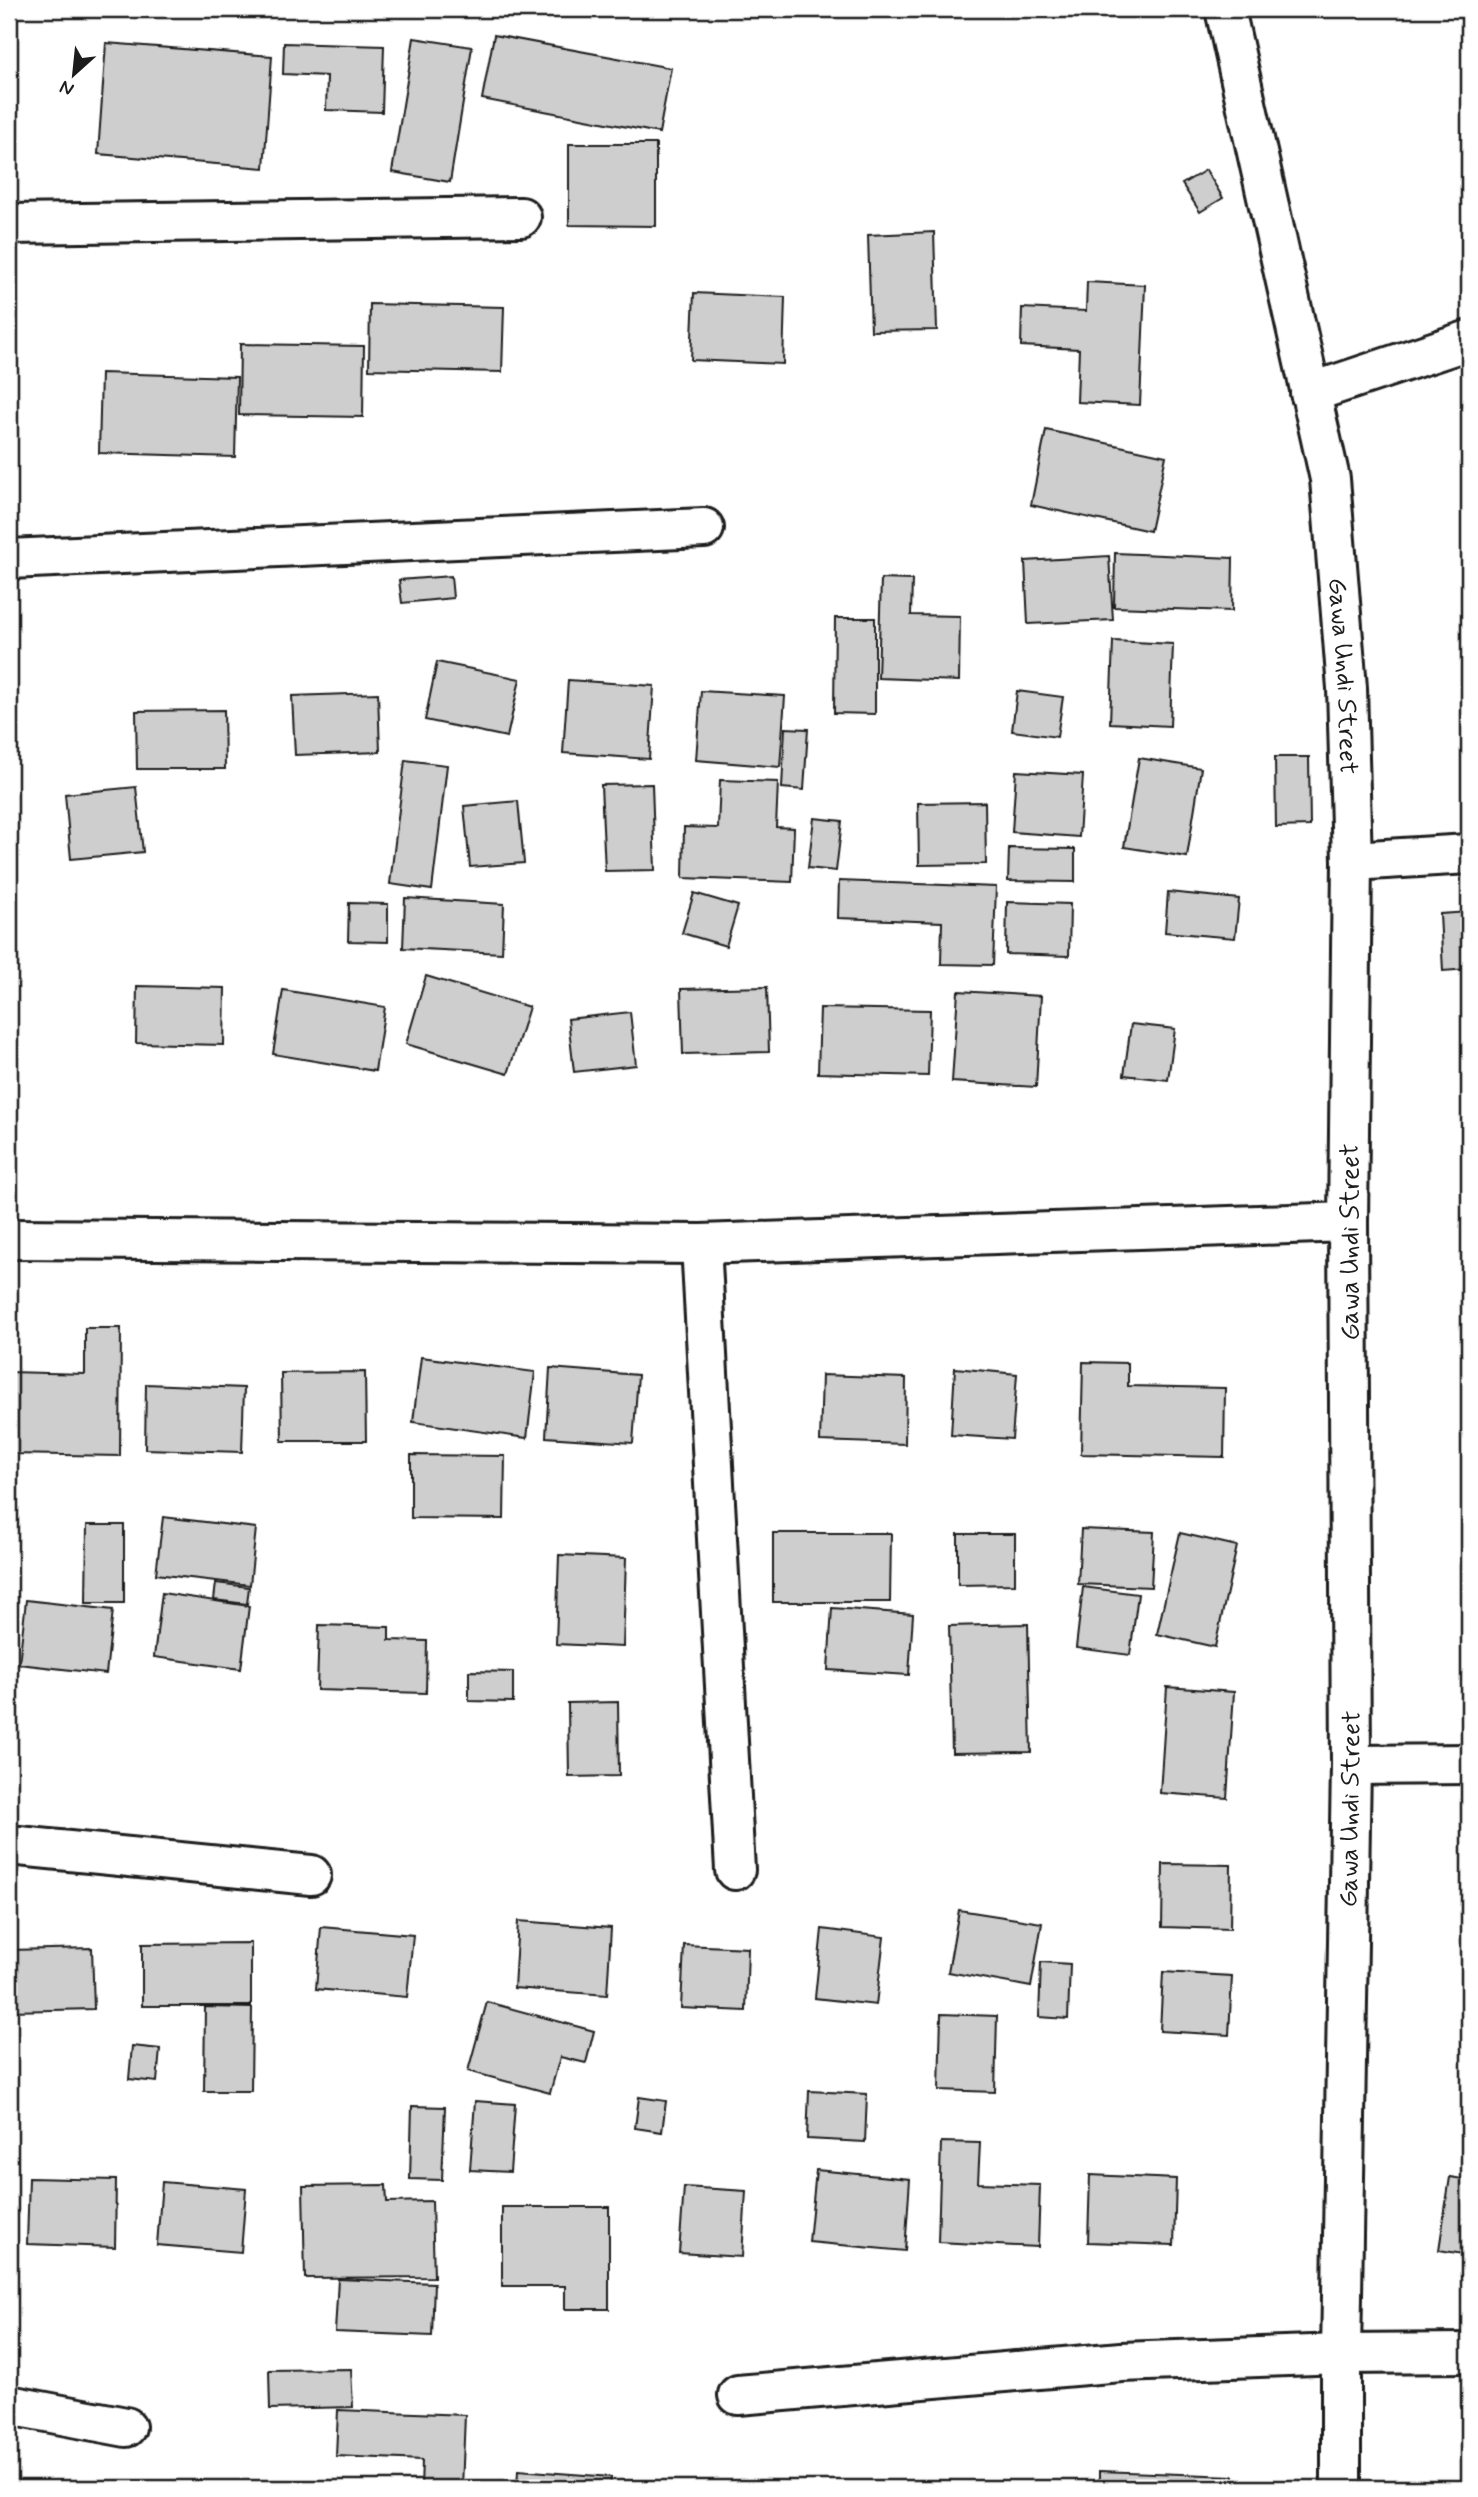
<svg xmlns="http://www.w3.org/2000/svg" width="1478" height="2497" viewBox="0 0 1478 2497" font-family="Mynerve,sans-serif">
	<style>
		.building { fill: #cecece; stroke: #1c1c1c; stroke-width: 2 }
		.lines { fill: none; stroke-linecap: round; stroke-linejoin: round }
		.minor-casing { stroke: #1c1c1c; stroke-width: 44 }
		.minor { stroke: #fff; stroke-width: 38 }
		.labels { text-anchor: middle; stroke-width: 7; stroke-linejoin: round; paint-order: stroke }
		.street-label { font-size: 26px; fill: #1c1c1c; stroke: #fff }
	</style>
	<rect width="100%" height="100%" fill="#fff"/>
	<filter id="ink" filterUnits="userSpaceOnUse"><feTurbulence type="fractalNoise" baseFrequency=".0143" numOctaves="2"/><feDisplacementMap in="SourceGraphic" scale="14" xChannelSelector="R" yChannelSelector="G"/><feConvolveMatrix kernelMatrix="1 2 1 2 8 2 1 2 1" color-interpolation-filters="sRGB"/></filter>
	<g filter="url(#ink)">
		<!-- building -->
		<g class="building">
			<path d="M494 35 671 68 659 133 482 99Z"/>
			<path d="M414 38 472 47 450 182 392 172Z"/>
			<path d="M106 43 272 56 264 168 98 154Z"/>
			<path d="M284 43 384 46 382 112 326 110 327 76 283 74Z"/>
			<path d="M569 144H656V226L569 225Z"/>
			<path d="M1206 170 1223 198 1200 212 1182 184Z"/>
			<path d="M934 232 937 330 871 331 868 235Z"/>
			<path d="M1087 282 1145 285 1140 405 1077 402 1079 349 1021 346 1022 308 1086 311Z"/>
			<path d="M694 293 785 297 783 364 691 360Z"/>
			<path d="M370 304 504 307 502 372 369 369Z"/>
			<path d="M240 344 364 346 363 417 239 415Z"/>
			<path d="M101 373 237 377 235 457 99 453Z"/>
			<path d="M1046 430 1166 456 1150 531 1031 505Z"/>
			<path d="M1115 553 1233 558 1232 611 1114 607Z"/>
			<path d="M1109 556 1113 620 1028 624 1025 561Z"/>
			<path d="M451 576 453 598 402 603 399 580Z"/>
			<path d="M881 579 912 580 911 615 960 616 959 681 878 678Z"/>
			<path d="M835 618H875V714L834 713Z"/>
			<path d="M1113 641 1173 644 1170 726 1110 723Z"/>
			<path d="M437 662 520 679 507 737 425 720Z"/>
			<path d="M568 680 654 686 649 759 563 753Z"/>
			<path d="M701 691 785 696 780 767 696 760Z"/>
			<path d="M1017 691 1063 697 1057 737 1012 731Z"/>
			<path d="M378 693 380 752 295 755 292 696Z"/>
			<path d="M224 710 225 769H137L136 711Z"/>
			<path d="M785 728 808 729 804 790 782 788Z"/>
			<path d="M1275 757H1309L1310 826 1276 827Z"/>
			<path d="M1139 758 1201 768 1187 857 1124 847Z"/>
			<path d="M405 760 447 765 432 890 390 884Z"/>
			<path d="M1016 771 1083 775 1079 837 1012 832Z"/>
			<path d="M720 780 778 782 776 827 794 828 792 882 683 878 684 827 718 828Z"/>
			<path d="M652 784 655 870 605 871 601 785Z"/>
			<path d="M136 787 143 852 71 859 65 794Z"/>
			<path d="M518 801 524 863 470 867 464 806Z"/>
			<path d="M985 802 986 864 919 865 918 803Z"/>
			<path d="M814 818 842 821 836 871 808 868Z"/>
			<path d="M1009 848 1075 849V882L1008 881Z"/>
			<path d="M839 881 996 887 993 965 941 964 942 922 838 918Z"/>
			<path d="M1168 892 1239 899 1235 938 1165 932Z"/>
			<path d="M694 893 738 906 726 946 682 933Z"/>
			<path d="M405 898 504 904 502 953 403 948Z"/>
			<path d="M1007 902 1070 904 1069 956 1006 954Z"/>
			<path d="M349 903 388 904V942L348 941Z"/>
			<path d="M1469 912V969L1443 971 1440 914Z"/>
			<path d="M426 976 529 1007 508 1074 406 1044Z"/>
			<path d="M137 986 225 988 224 1045 136 1043Z"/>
			<path d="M767 987 769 1052 683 1054 681 989Z"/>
			<path d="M283 990 385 1007 375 1071 273 1054Z"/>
			<path d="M958 991 1041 996 1036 1087 952 1082Z"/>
			<path d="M820 1008 930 1010 928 1076 818 1073Z"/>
			<path d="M630 1012 636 1065 574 1072 568 1019Z"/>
			<path d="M1131 1024 1175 1029 1168 1080 1124 1075Z"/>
			<rect x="1467" y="1031" width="2" height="51"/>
			<path d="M85 1328H121L120 1456 9 1454V1372L85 1374Z"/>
			<path d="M421 1357 535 1372 527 1438 413 1422Z"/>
			<path d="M1083 1362 1128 1363V1386L1225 1388 1224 1457 1081 1454Z"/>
			<path d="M550 1368 638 1375 633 1443 546 1437Z"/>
			<path d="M955 1368 1017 1374 1012 1439 951 1435Z"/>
			<path d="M365 1372 366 1441H282L281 1373Z"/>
			<path d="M822 1375 906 1378 905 1444 820 1441Z"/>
			<path d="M146 1384 244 1388 242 1452 145 1449Z"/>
			<path d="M411 1455 505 1456 504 1519 411 1518Z"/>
			<path d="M163 1517 256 1528 250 1585 156 1574Z"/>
			<path d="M87 1525H124V1603H86Z"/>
			<path d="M1081 1529 1154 1532 1151 1587 1078 1584Z"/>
			<path d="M773 1533H891L890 1602H773Z"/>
			<path d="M1180 1533 1237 1546 1215 1647 1157 1634Z"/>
			<path d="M958 1534H1015V1584L958 1585Z"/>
			<path d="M559 1555 626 1558 623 1647 556 1644Z"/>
			<path d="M216 1583 249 1587 247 1604 214 1600Z"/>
			<path d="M1083 1587 1138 1594 1130 1655 1076 1648Z"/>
			<path d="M162 1593 249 1606 241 1669 154 1657Z"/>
			<path d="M26 1600 113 1610 106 1674 19 1664Z"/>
			<path d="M832 1608 913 1614 909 1675 828 1670Z"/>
			<path d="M1028 1624 1031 1752 952 1753 949 1626Z"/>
			<path d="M319 1625 389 1627V1640L427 1641 426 1693 317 1690Z"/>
			<path d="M469 1671 513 1672V1702L469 1701Z"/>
			<path d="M1167 1687 1234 1692 1227 1798 1160 1793Z"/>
			<path d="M618 1702 619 1776 569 1777 568 1703Z"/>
			<path d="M1163 1864 1231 1865 1230 1929 1162 1927Z"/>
			<path d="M959 1910 1042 1923 1031 1987 948 1972Z"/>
			<path d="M518 1921 611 1928 607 1995 514 1988Z"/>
			<path d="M321 1927 413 1935 407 1997 316 1989Z"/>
			<path d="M822 1929 884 1937 876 2005 815 1998Z"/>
			<path d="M251 1943V2006H142V1944Z"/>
			<path d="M684 1945 748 1948 746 2011 681 2008Z"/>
			<path d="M92 1948 94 2009 11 2011 9 1950Z"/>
			<path d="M1041 1962 1070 1964 1068 2019 1039 2017Z"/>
			<path d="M1163 1972 1232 1976 1229 2035 1160 2031Z"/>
			<path d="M487 2002 594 2031 586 2063 560 2057 550 2093 468 2071Z"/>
			<path d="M205 2007 252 2008 251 2091H204Z"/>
			<path d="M941 2014 997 2016 995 2092 939 2090Z"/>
			<path d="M132 2046 160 2049 157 2082 129 2079Z"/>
			<path d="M809 2091 867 2094 865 2142 807 2139Z"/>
			<path d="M639 2097 666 2101 662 2132 635 2128Z"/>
			<path d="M475 2101 515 2104 510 2172 470 2170Z"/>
			<path d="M412 2106 445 2107 442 2180 410 2179Z"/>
			<path d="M941 2142 980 2143 978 2183 1040 2185 1038 2247 938 2242Z"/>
			<path d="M816 2170 910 2179 905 2251 809 2242Z"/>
			<path d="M1090 2175 1176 2179 1174 2245 1088 2242Z"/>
			<path d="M1450 2177 1469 2180V2255L1439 2250Z"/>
			<path d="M29 2178 116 2180 115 2247 27 2244Z"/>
			<path d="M162 2182 246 2189 241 2252 157 2245Z"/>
			<path d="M386 2185 387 2202 432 2201 434 2277 305 2278 303 2186Z"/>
			<path d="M684 2187 746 2191 742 2257 679 2253Z"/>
			<path d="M502 2207H609V2309H565V2286H502Z"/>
			<path d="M338 2279 434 2283 432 2336 335 2332Z"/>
			<path d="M351 2369 353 2407 270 2409 269 2370Z"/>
			<path d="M338 2410 465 2415 462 2488H421L422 2460 336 2456Z"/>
			<path d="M518 2470 611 2477 610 2488H517Z"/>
			<path d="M1099 2471 1234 2476V2488H1099Z"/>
		</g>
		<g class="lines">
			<defs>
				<g id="minor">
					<path id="s1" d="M1225 9 1330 479 1347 688 1352 861 1348 1222 1351 1765 1341 2354V2488"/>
					<path d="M9 224 521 217"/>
					<path d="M1310 393 1469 340"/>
					<path d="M9 559 704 528"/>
					<path d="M1352 861 1469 854"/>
					<path d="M9 1239 701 1244 1348 1222"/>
					<path d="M701 1244 735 1870"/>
					<path d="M1351 1765 1469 1764"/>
					<path d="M9 1845 311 1875"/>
					<path d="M738 2395 1121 2362 1341 2354 1469 2353"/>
					<path d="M9 2405 126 2427"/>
				</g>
			</defs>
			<!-- minor casing -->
			<use href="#minor" class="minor-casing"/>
			<!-- minor -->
			<use href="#minor" class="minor"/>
		</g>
	</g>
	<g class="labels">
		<!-- street labels -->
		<g class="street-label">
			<text dy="9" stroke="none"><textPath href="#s1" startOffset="679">Gawa Undi Street</textPath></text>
			<text transform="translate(1349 1242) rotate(-90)" y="9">Gawa Undi Street</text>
			<text transform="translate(1349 1809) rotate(-89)" y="9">Gawa Undi Street</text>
		</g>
	</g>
	<!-- margin -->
	<rect width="1478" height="2497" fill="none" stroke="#fff" stroke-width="35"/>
	<rect x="18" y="18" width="1443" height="2462" fill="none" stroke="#1c1c1c" stroke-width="2.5" filter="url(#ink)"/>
	<!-- north arrow -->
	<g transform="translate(74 74) rotate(207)" stroke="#ffffff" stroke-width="5" paint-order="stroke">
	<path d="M0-5L12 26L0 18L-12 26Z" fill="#1c1c1c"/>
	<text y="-10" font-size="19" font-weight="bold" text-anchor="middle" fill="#1c1c1c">N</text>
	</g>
</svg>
